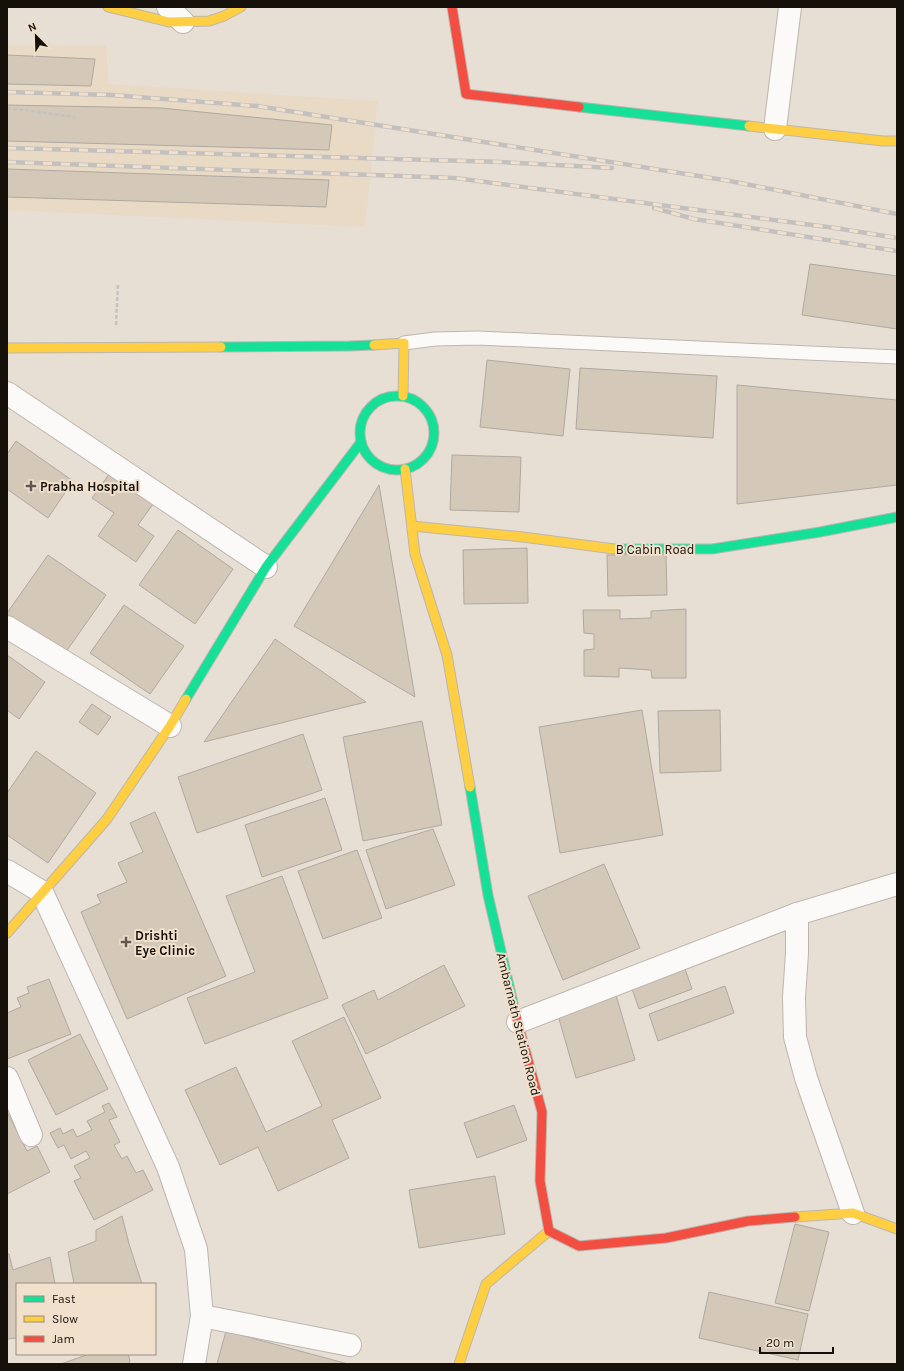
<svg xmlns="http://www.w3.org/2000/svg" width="904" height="1371" viewBox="0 0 904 1371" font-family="Karla,sans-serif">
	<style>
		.built { fill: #e9dac6 }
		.building { fill: #d4c8b8; stroke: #afa9a0 }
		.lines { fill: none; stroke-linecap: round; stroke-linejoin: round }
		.lane-casing { stroke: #bdb6ae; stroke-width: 15 }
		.street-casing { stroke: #bdb6ae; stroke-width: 24 }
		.fast-casing { stroke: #bdb6ae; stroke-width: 11 }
		.slow-casing { stroke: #bdb6ae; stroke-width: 11 }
		.jam-casing { stroke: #bdb6ae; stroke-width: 11 }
		.path { stroke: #c5c3bf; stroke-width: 2.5; stroke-dasharray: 4 2; stroke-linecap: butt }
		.lane { stroke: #fcfaf9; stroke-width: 13 }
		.street { stroke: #fcfaf9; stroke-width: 22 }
		.fast { stroke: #16e098; stroke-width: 9 }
		.slow { stroke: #ffcf43; stroke-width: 9 }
		.jam { stroke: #f24e42; stroke-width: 9 }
		.rail-casing { stroke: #c3c0be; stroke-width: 4.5 }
		.rail { stroke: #f0e0cc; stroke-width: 3; stroke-dasharray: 9; stroke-linecap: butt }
		.poi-dot { fill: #605851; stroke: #f0e0cc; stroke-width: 1.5 }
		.labels { text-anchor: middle; stroke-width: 4; stroke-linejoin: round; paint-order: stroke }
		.poi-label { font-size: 13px; font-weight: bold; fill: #16100a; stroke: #f0e0cc; text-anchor: start }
		.street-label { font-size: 13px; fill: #16100a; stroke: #f0e0cc }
	</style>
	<rect width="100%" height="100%" fill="#e8dfd4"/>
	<!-- built -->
	<path class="built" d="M7 45 106 46 109 84 378 101 365 227 7 210Z"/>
	<!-- building -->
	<g class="building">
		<path d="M7 55 95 59 91 86 7 84Z"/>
		<path d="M7 105 161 108 332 125 329 150 7 141Z"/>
		<path d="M7 169 329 180 326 207 7 197Z"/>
		<path d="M810 264 897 276V329L802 315Z"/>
		<path d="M487 360 570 369 563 436 480 427Z"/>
		<path d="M580 368 717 376 713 438 576 429Z"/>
		<path d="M737 385 897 400V485L737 504Z"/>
		<path d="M16 441 73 481 48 518 7 489V454Z"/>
		<path d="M452 455 521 457 519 512 450 510Z"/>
		<path d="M112 470 156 500 138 525 154 536 136 562 98 536 114 513 92 498Z"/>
		<path d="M379 485 415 697 294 626Z"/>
		<path d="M178 530 233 569 195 624 139 585Z"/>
		<path d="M527 548 528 603 464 604 463 550Z"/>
		<path d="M666 554 667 595 608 596 607 555Z"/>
		<path d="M48 555 106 595 63 656 7 617V613Z"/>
		<path d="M124 605 184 646 150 694 90 653Z"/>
		<path d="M686 609V678H652L651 670 619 668V677L584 676V650L594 649V634L584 633 583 610H620V619L651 618V611Z"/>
		<path d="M275 639 366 702 204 742Z"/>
		<path d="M7 655 45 682 19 719 7 710Z"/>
		<path d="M92 704 111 717 98 735 79 722Z"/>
		<path d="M642 710 663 835 560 853 539 727Z"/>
		<path d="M720 710 721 771 660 773 658 711Z"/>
		<path d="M422 721 442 825 363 841 343 737Z"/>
		<path d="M303 734 322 790 197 833 178 777Z"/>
		<path d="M36 751 96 793 48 863 7 835V793Z"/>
		<path d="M325 798 342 850 262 877 245 825Z"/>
		<path d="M155 812 226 976 127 1019 81 912 101 903 97 895 127 882 118 863 143 852 130 823Z"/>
		<path d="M433 829 455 885 386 909 366 850Z"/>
		<path d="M357 850 382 918 323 939 298 871Z"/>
		<path d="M604 864 640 948 563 980 528 896Z"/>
		<path d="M282 876 328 998 205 1044 187 998 255 972 226 896Z"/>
		<path d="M682 960 692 989 639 1009 629 980Z"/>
		<path d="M444 965 465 1006 366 1054 342 1005 374 990 378 1000Z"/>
		<path d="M49 979 71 1034 7 1059V1013L21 1007 17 998 29 993 27 987Z"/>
		<path d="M725 986 734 1013 658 1041 649 1014Z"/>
		<path d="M616 995 635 1060 576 1078 557 1012Z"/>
		<path d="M344 1017 381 1098 332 1120 349 1158 278 1191 258 1147 220 1165 185 1090 236 1067 266 1132 322 1106 292 1041Z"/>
		<path d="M80 1034 108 1089 56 1115 28 1060Z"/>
		<path d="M109 1103 117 1117 109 1120 120 1142 114 1145 122 1159 127 1156 136 1173 143 1170 153 1190 94 1220 74 1181 81 1178 74 1166 90 1158 86 1151 71 1159 64 1145 58 1148 50 1133 60 1128 63 1134 73 1129 77 1137 92 1130 87 1121 105 1112 102 1106Z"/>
		<path d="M514 1105 527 1140 477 1158 464 1123Z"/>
		<path d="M7 1112 27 1151 37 1146 50 1172 7 1194Z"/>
		<path d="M495 1176 505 1234 419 1248 409 1190Z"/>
		<path d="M122 1216 129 1244 142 1284H74L68 1252 96 1241V1230Z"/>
		<path d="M795 1224 829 1232 809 1311 775 1303Z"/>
		<path d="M7 1254H9L13 1270 50 1257 55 1284H17V1338L7 1339Z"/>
		<path d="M709 1292 808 1314 798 1360 699 1338Z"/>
		<path d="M226 1331 348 1364H217Z"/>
		<path d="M89 1354H128L130 1361 129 1364H61Z"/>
	</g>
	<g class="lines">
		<defs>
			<path id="lane" d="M404 343 435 339 478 338 897 357"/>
			<g id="street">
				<path d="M168 7 183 22"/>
				<path d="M775 129 790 7"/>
				<path d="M7 393 266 567"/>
				<path d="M7 627 170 726"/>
				<path d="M7 871 42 892 168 1167 196 1249 202 1316 194 1364"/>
				<path d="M797 914V953L794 997 795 1037 806 1078 853 1213"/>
				<path d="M518 1022 797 914 897 884"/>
				<path d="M7 1078 31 1135"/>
				<path d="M202 1316 350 1345"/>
			</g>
			<g id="fast">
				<path d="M579 107 749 126"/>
				<path d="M221 347 349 346 374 345"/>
				<circle cx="397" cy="433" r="37"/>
				<path d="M614 549H712L820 532 897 517"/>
				<path d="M186 699 266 567 361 442"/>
				<path d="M470 787 488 895 516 1016"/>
			</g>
			<g id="slow">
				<path d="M108 7 169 22 209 21 224 16 241 7"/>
				<path d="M749 126 883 141H897"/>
				<path d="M374 345 404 343 403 396"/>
				<path d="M7 348 221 347"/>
				<path d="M405 469 415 554 447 655 470 787"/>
				<path d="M412 526 523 537 614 549"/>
				<path d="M7 933 107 819 170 726 186 699"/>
				<path d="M795 1217 853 1213 897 1229"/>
				<path d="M459 1364 486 1284 549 1231"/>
			</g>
			<g id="jam">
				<path d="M452 7 466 94 579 107"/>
				<path d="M516 1016 542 1112 540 1181 549 1231"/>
				<path d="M549 1231 579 1246 666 1238 748 1221 795 1217"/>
			</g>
		</defs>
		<!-- lane casing -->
		<use href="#lane" class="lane-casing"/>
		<!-- street casing -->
		<use href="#street" class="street-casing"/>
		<!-- fast casing -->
		<use href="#fast" class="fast-casing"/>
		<!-- slow casing -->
		<use href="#slow" class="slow-casing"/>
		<!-- jam casing -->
		<use href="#jam" class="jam-casing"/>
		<!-- path -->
		<g class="path">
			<path d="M7 108 75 117"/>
			<path d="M116 325 118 283"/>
		</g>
		<!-- lane -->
		<use href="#lane" class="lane"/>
		<!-- street -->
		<use href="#street" class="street"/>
		<!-- fast -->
		<use href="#fast" class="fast"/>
		<!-- slow -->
		<use href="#slow" class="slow"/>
		<!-- jam -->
		<use href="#jam" class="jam"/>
		<defs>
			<g id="rail">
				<path d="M7 92 111 95 257 106 730 181 897 214"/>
				<path d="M7 148 501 162 612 168"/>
				<path d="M7 162 455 178 835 228 897 238"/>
				<path d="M654 208 694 219 897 251"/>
			</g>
		</defs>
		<!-- rail casing -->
		<use href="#rail" class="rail-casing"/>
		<!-- rail -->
		<use href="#rail" class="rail"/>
	</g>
	<!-- markers -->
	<g class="poi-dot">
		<path d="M29 480h4v4h4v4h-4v4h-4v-4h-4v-4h4z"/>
		<path d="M124 936h4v4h4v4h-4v4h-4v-4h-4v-4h4z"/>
	</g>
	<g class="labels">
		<!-- poi labels -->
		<g class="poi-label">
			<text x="40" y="491">Prabha Hospital</text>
			<text x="135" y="940">Drishti<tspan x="135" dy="15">Eye Clinic</tspan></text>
		</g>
		<!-- street labels -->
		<g class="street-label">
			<text x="655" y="554">B Cabin Road</text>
			<text transform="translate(519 1024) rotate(76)" y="5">Ambarnath Station Road</text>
		</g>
	</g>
	<!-- border -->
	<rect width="904" height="1371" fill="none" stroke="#16100a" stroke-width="16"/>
	<!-- legend -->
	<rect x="16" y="1283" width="140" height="72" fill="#f0e0cc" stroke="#998d7e"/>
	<rect x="24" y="1296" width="20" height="6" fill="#16e098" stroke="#998d7e"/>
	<text x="52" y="1303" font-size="12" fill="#16100a">Fast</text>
	<rect x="24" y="1316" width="20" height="6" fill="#ffcf43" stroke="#998d7e"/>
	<text x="52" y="1323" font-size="12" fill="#16100a">Slow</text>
	<rect x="24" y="1336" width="20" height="6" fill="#f24e42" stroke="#998d7e"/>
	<text x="52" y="1343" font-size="12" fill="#16100a">Jam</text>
	<!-- north arrow -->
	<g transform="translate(36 36) rotate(337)" stroke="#f0e0cc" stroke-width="3" paint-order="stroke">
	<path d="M0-3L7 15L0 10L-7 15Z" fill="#16100a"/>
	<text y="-6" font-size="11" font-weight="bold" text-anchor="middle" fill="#16100a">N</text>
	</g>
	<!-- scale -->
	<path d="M760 1347v6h73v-6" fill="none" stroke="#16100a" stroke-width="2"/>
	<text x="766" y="1347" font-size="12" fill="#16100a" stroke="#f0e0cc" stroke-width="3" paint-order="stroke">20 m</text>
</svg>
